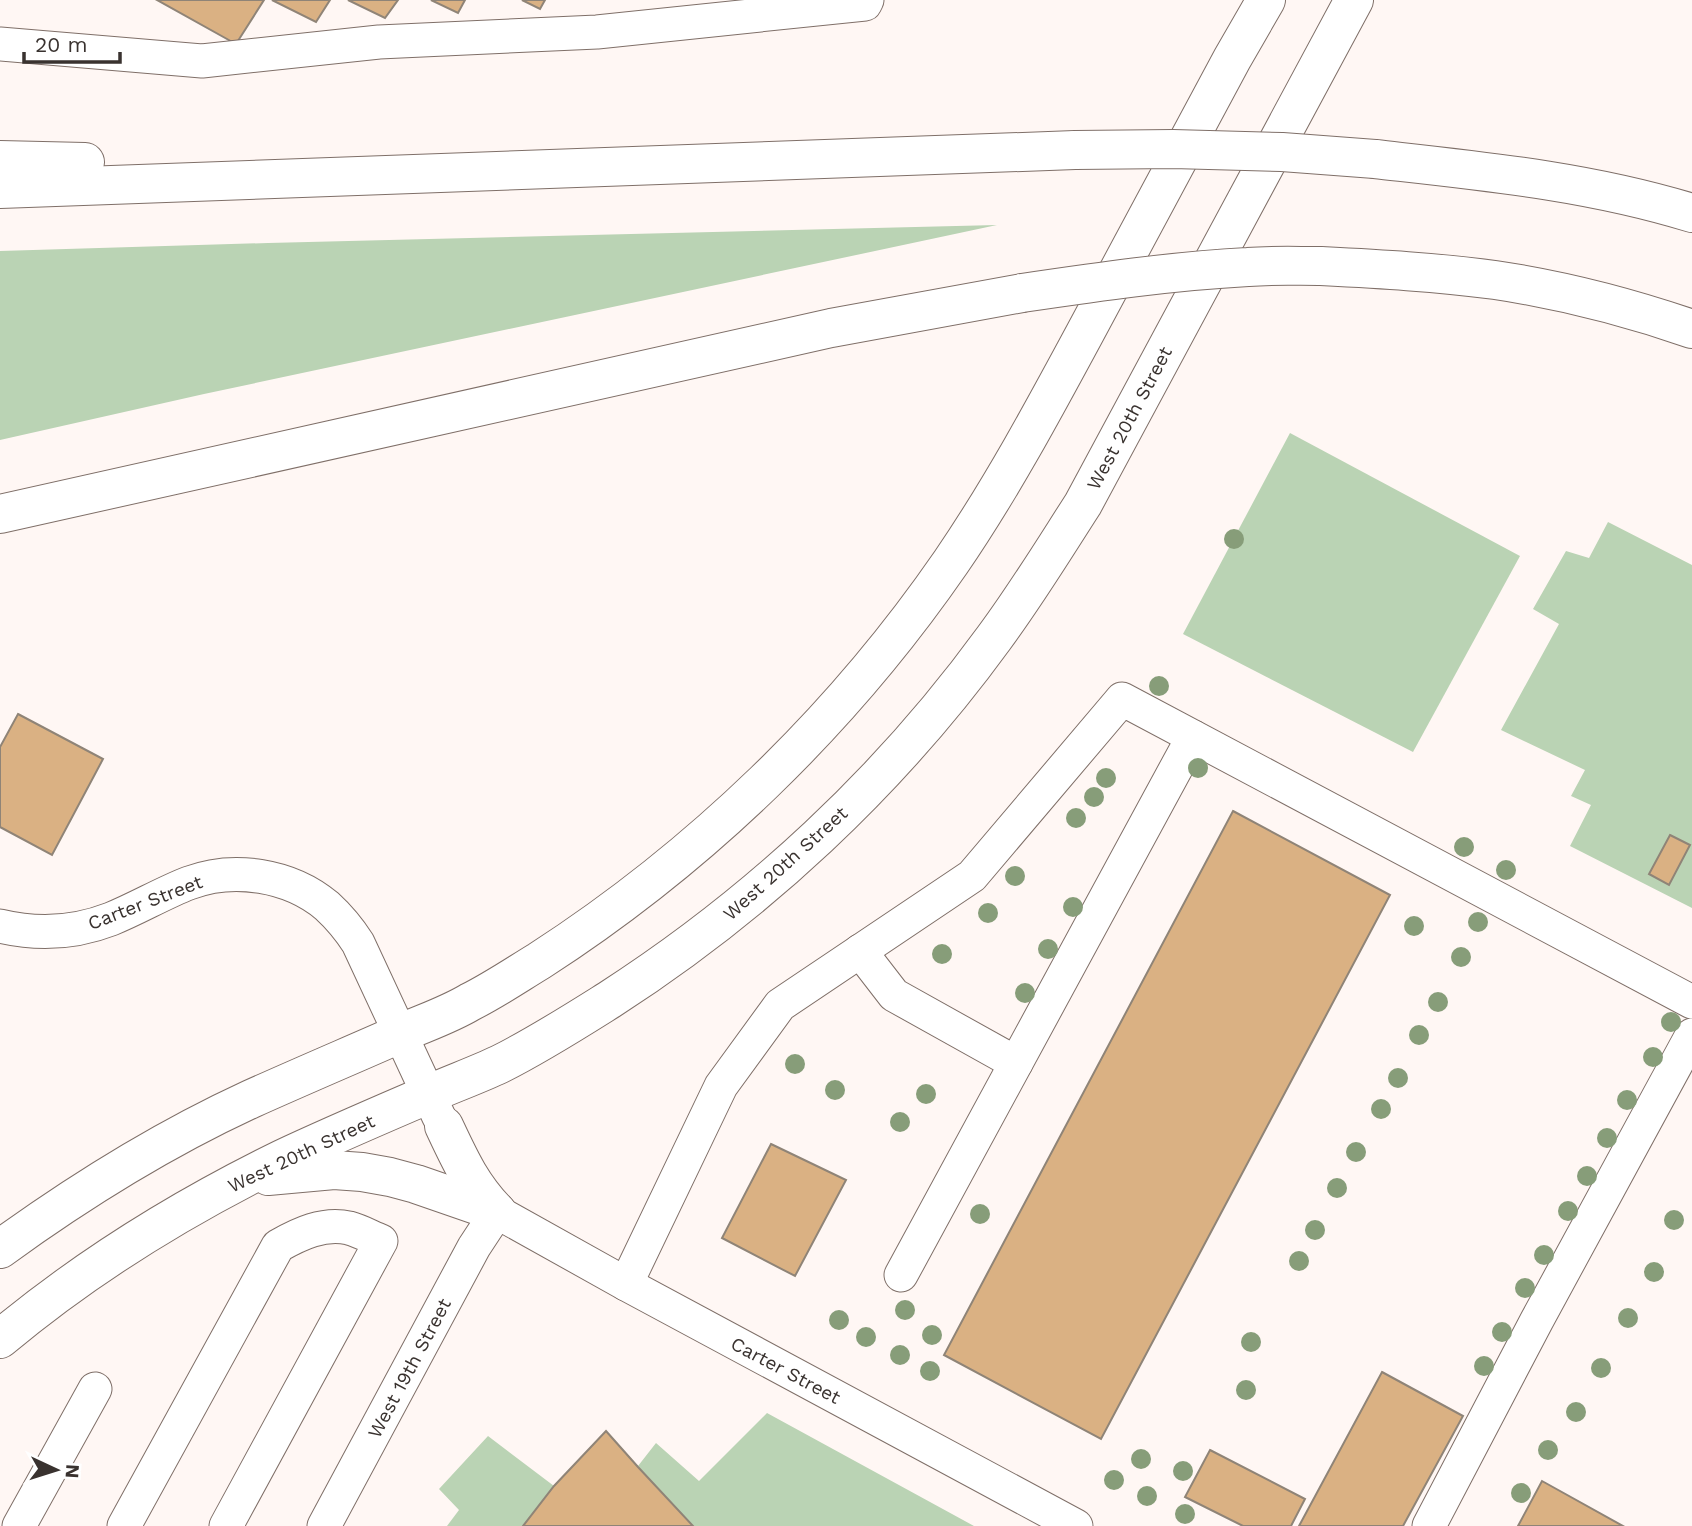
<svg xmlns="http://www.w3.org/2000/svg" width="1692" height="1526" viewBox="0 0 1692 1526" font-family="'Work Sans',sans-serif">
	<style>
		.green { fill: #bad3b4 }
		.building { fill: #dab183; stroke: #8f8477; stroke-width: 2 }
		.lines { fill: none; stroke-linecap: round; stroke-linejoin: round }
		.minor-casing { stroke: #7f6f68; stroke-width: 35 }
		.major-casing { stroke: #7f6f68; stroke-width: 40 }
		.highway-casing { stroke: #7f6f68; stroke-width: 40 }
		.minor { stroke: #fff; stroke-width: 33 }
		.major { stroke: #fff; stroke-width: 38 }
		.highway { stroke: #fff; stroke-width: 38 }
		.highway-bridge-casing { stroke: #7f6f68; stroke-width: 40; stroke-linecap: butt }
		.highway-bridge { stroke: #fff; stroke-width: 38 }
		.tree { fill: #879d79 }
		.labels { text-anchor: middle; stroke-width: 6; stroke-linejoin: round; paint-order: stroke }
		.street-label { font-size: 19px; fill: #39322f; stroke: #fff }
	</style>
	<rect width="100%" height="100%" fill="#fff7f4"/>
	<!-- green -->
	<g class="green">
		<path d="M997 225 204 394 0 440V251L268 243Z"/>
		<path d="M1290 433 1520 556 1413 752 1183 634Z"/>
		<path d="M1608 522 1692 565V908L1570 846 1591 805 1571 796 1585 770 1501 730 1559 624 1533 609 1566 551 1589 558Z"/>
		<path d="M767 1413 974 1526H447L459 1510 439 1489 488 1436 554 1486 606 1431 638 1466 656 1443 699 1481Z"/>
	</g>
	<!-- building -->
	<g class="building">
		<path d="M157 0H264L236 44Z"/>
		<path d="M272 0H330L316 22Z"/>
		<path d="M348 0H398L385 18Z"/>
		<path d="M431 0H465L458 13Z"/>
		<path d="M522 0H545L540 9Z"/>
		<path d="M18 714 103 759 52 855 0 827V747Z"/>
		<path d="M1233 811 1390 895 1101 1439 944 1355Z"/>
		<path d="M1670 835 1690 845 1669 885 1649 874Z"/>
		<path d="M771 1144 846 1180 795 1276 722 1238Z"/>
		<path d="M1382 1372 1463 1416 1403 1526H1299Z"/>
		<path d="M606 1431 638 1467 693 1526H523L554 1486Z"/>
		<path d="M1210 1450 1305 1499 1291 1526H1243L1185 1497Z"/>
		<path d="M1542 1481 1623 1526H1518Z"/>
	</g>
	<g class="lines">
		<defs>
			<g id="minor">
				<path d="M0 44 202 61 379 42 597 32 865 4 867 0"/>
				<path d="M0 926C37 935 75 933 111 919 138 908 163 893 189 883 234 866 290 875 327 906 339 917 349 929 358 943L439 1117"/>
				<path d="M860 951 894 995 1016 1063"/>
				<path d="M901 1275 1193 737"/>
				<path d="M626 1284 721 1086 780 1005 972 876 1122 699 1692 1002"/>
				<path d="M19 1526 95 1389"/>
				<path d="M124 1526 278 1246C299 1234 324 1222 349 1228 360 1231 371 1237 381 1241L226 1526"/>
				<path d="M324 1526 474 1247 497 1212 626 1284 1076 1526"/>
				<path d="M1429 1526 1537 1320 1692 1035"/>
			</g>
			<g id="major">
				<path d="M444 1126C460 1160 471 1185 497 1212"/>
				<path d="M268 1176 334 1170 362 1172 390 1177 416 1184 497 1212"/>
				<path d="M0 1249C80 1191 162 1140 251 1099 302 1076 354 1054 406 1031 427 1022 450 1014 470 1002 494 990 516 975 539 961 700 857 842 720 951 562 1001 489 1043 411 1085 333 1134 242 1183 150 1232 59L1266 0"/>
				<path d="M0 1339C86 1267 182 1208 282 1159 333 1135 385 1113 436 1091 457 1082 479 1074 500 1064 538 1045 574 1022 609 1000 758 904 890 781 994 638 1026 595 1054 549 1083 504L1354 0"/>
			</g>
			<g id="highway">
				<path d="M1375 159C1482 171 1588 181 1692 213"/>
				<path d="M0 160 85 162"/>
				<path d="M0 189 1075 150"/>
				<path d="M1319 266C1377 269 1436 272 1495 280 1562 290 1628 307 1692 329"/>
				<path d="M0 514 831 328 1022 293"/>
			</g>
		</defs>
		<!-- minor casing -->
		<use href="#minor" class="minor-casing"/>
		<!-- major casing -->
		<use href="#major" class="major-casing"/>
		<!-- highway casing -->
		<use href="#highway" class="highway-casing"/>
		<!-- minor -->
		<use href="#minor" class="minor"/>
		<!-- major -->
		<use href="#major" class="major"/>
		<!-- highway -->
		<use href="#highway" class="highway"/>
		<defs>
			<g id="highway-bridge">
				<path d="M1075 150 1173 149 1282 152 1375 159"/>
				<path d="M1022 293C1097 282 1172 271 1248 267 1272 265 1295 266 1319 266"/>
			</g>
		</defs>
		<!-- highway-bridge casing -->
		<use href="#highway-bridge" class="highway-bridge-casing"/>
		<!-- highway-bridge -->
		<use href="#highway-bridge" class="highway-bridge"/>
	</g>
	<!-- trees -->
	<g class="tree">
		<circle cx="1234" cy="539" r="10"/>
		<circle cx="1159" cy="686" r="10"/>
		<circle cx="1198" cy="768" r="10"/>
		<circle cx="1106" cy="778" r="10"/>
		<circle cx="1094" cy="797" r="10"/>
		<circle cx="1076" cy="818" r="10"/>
		<circle cx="1464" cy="847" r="10"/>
		<circle cx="1506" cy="870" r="10"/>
		<circle cx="1015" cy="876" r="10"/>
		<circle cx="1073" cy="907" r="10"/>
		<circle cx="988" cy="913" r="10"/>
		<circle cx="1478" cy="922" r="10"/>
		<circle cx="1414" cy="926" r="10"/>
		<circle cx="1048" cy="949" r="10"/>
		<circle cx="942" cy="954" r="10"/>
		<circle cx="1461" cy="957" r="10"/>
		<circle cx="1025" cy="993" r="10"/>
		<circle cx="1438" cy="1002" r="10"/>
		<circle cx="1671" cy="1022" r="10"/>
		<circle cx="1419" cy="1035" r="10"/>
		<circle cx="1653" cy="1057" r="10"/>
		<circle cx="795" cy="1064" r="10"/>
		<circle cx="1398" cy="1078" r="10"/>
		<circle cx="835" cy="1090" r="10"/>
		<circle cx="926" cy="1094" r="10"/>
		<circle cx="1627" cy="1100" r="10"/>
		<circle cx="1381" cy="1109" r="10"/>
		<circle cx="900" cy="1122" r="10"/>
		<circle cx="1607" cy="1138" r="10"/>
		<circle cx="1356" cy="1152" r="10"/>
		<circle cx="1587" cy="1176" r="10"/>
		<circle cx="1337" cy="1188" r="10"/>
		<circle cx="1568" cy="1211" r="10"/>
		<circle cx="980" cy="1214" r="10"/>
		<circle cx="1674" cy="1220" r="10"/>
		<circle cx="1315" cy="1230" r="10"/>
		<circle cx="1544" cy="1255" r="10"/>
		<circle cx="1299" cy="1261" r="10"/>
		<circle cx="1654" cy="1272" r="10"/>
		<circle cx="1525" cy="1288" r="10"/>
		<circle cx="905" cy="1310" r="10"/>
		<circle cx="1628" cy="1318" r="10"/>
		<circle cx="839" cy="1320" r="10"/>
		<circle cx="1502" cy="1332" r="10"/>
		<circle cx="932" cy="1335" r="10"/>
		<circle cx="866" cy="1337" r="10"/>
		<circle cx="1251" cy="1342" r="10"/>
		<circle cx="900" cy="1355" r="10"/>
		<circle cx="1484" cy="1366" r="10"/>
		<circle cx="1601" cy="1368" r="10"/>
		<circle cx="930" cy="1371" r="10"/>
		<circle cx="1246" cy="1390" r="10"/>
		<circle cx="1576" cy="1412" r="10"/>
		<circle cx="1548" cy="1450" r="10"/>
		<circle cx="1141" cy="1459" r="10"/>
		<circle cx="1183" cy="1471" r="10"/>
		<circle cx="1114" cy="1480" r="10"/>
		<circle cx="1521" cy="1493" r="10"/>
		<circle cx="1147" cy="1496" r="10"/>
		<circle cx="1185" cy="1514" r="10"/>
	</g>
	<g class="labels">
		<!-- street labels -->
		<g class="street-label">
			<text transform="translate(1129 418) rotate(-62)" y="7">West 20th Street</text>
			<text transform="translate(785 863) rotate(-42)" y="7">West 20th Street</text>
			<text transform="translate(145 902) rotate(-21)" y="7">Carter Street</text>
			<text transform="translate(301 1153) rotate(-25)" y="7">West 20th Street</text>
			<text transform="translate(409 1368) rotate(-62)" y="7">West 19th Street</text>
			<text transform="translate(786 1370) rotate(28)" y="7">Carter Street</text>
		</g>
	</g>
	<!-- north arrow -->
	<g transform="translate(56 1470) rotate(94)" stroke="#ffffff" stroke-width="5" paint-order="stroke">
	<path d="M0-5L12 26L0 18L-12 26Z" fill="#39322f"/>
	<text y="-10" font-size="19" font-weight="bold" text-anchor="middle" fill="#39322f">N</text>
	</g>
	<!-- scale -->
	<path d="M24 52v10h96v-10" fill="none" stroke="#39322f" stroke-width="3.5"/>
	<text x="35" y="52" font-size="21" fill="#39322f" stroke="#ffffff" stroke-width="5" paint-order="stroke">20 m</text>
</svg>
